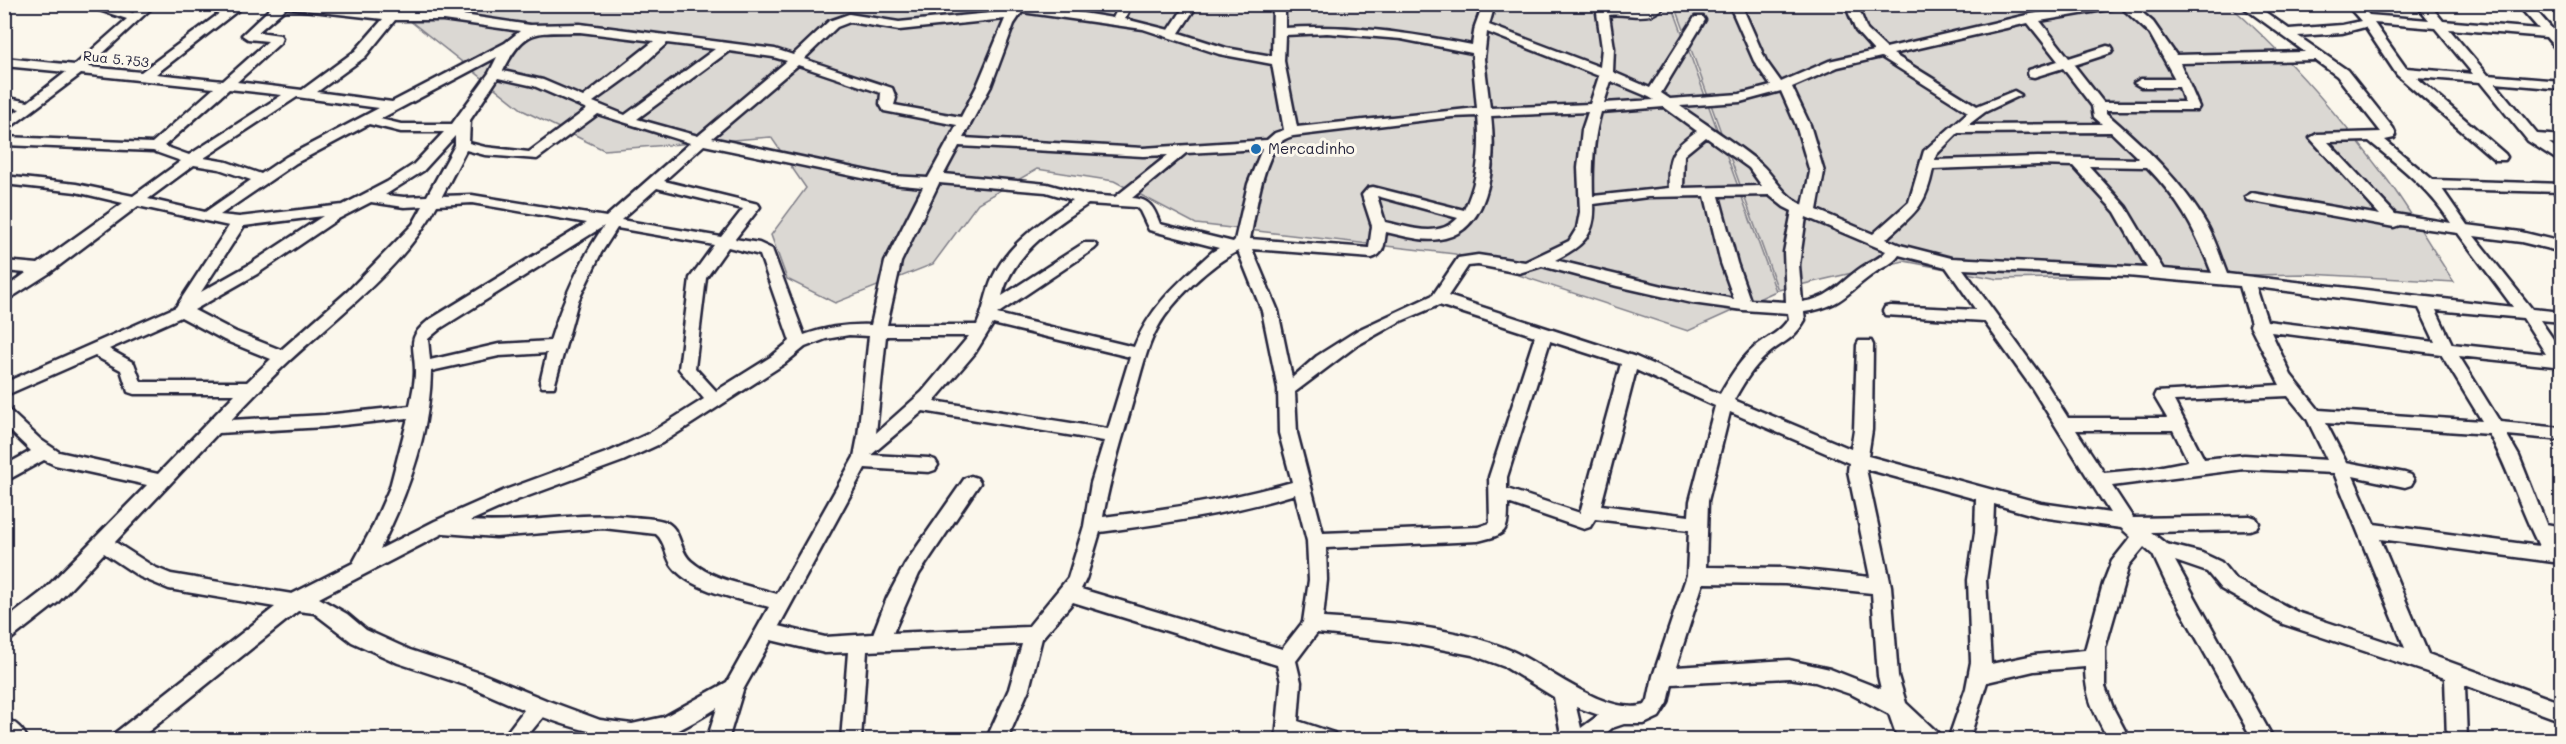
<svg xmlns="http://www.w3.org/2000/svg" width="2566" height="744" viewBox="0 0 2566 744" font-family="Mali,sans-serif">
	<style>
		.green { fill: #dbd8d3; stroke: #7e7d87; stroke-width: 1.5 }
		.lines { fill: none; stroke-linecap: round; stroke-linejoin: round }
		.minor-casing { stroke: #22223b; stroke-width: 5 }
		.major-casing { stroke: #22223b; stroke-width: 5 }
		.minor { fill: #fbf7ec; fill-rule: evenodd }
		.major { fill: #fbf7ec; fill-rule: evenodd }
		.poi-dot { fill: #1f6fb2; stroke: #fbf7ec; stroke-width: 2 }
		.labels { text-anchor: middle; stroke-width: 6; stroke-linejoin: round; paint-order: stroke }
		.far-street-label { font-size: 14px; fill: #22223b; stroke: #fbf7ec }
		.poi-label { font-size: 15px; fill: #22223b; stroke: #fbf7ec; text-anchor: start }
	</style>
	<rect width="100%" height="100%" fill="#fbf7ec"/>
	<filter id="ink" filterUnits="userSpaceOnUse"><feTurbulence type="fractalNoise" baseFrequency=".0167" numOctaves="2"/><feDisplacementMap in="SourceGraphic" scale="12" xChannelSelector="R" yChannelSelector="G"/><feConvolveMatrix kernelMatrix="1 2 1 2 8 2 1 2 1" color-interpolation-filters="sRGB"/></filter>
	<g filter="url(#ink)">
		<!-- green -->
		<g class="green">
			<path d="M390 5H1672L1776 291 1688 331 1455 254 1196 224 1114 181 1037 169 978 203 933 264 835 303 787 279 771 235 806 188 771 137 604 150 524 111Z"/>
			<path d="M1675 5H2229C2288 56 2339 116 2386 178 2411 211 2431 248 2454 282L2310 274 1998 279 1904 261 1778 290Z"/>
		</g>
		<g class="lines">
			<defs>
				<path id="minor" d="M81 4H103L133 13 142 4H156L88 67 141 72 232 4H246L156 74 223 81 268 41 248 39 242 35 275 4H320L392 12H443L530 25 580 24 775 49 793 55 829 21 849 14 899 22 1011 11 1015 4H1027L1113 18 1120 4H1132L1125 19 1169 30 1186 4H1198L1179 33 1226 48 1272 56 1273 4H1285V28C1349 24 1409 33 1472 45L1475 26 1483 4H1495L1489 25 1600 67 1602 48 1597 13C1610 0 1630 10 1646 8 1653 7 1657 4 1665 4 1653 24 1628 12 1609 15L1614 48 1613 72 1650 88 1695 17H1703L1705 20 1661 93 1670 99 1740 94 1771 86 1754 61 1729 4H1741L1766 61 1781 82 1829 61 1874 51 1856 31 1845 4H1857L1867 30 1886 48 2031 14 2094 4H2132L2153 22 2176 55 2305 52 2239 4H2254L2289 29 2342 25 2361 21 2346 4H2359L2369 15 2429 20 2416 4H2429L2443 21 2539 29 2517 4H2530L2553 30 2562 31V52L2558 51 2546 37 2449 29 2488 75 2562 81V89L2495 83 2537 134 2562 136V144L2549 143 2562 152V163L2528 141 2480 82 2416 77 2505 154 2507 157 2505 160H2495L2397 75 2365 27 2342 33 2298 36 2347 70 2393 128 2396 135 2394 138 2385 140 2433 180 2562 184V192L2442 189 2467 225 2521 232 2562 242V252L2521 242 2474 236 2532 309 2562 312V322L2540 320 2562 352V371L2554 366 2459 356 2500 422 2562 428V440L2507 435 2519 456 2546 524 2562 527V541L2554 540 2562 557 2560 560 2553 562 2380 539 2428 654 2562 703V721L2465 685 2467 740H2447L2445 678 2283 624 2221 589 2207 572 2175 561 2274 740H2253L2167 585 2153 555 2144 547 2129 565 2105 648V687L2113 708 2130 740H2109C2095 715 2085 696 2085 667L2034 671 1987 682 1969 740H1948L1966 688 1971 662 1968 580 1975 532 1976 499 1866 469 1891 586 1898 676 1906 703 1938 733 1941 740H1898L1889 714 1853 695 1815 682 1789 678 1672 684 1668 703 1659 717 1644 724H1624L1612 728 1598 740H1562L1554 697 1505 667 1472 655 1404 642 1317 633 1296 661 1301 682 1298 721 1334 733 1337 740H1276L1281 682 1277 665 1073 602 1042 638 1029 689 1007 740H986L1009 689 1022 644 867 651 861 740H841L848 652 825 653 771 640 743 690 728 740H707L717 708C704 716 691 724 677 731 632 744 586 733 543 717L524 740H501L524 710 471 687 398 663 352 642 314 613 298 611 138 740H112L115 733 275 607 169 589 140 577 104 553 57 603 11 639 4 641V621L43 591 147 485 55 465 44 460 4 482V466L31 451 4 425V409L10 411 41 440 59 452 158 474 235 394H134L128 392 121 370 95 356 4 396V383L176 307 229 226 138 206 48 274 4 302V289L26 273 4 271V261L38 264 123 203 76 192 4 184V176L76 184 133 196 181 161 153 151 4 145V137L152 143 214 88 81 74 4 132V121L20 109 4 105V97L28 102 66 72 4 66V58L75 65 127 19ZM2121 7 2150 34 2175 79H2141L2134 83 2141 87H2179L2184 102H2103L2074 65 2111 53 2113 50 2111 47 2107 46 2069 58 2040 21ZM286 8 383 19 355 51 302 90 237 82 280 43 282 38 280 35 258 32ZM1022 12 1143 29 1219 54 1272 64 1284 130 1275 133 1267 140 1143 148 963 138 991 86 1014 24ZM1005 19 977 86 961 117 894 105 896 98 892 88 804 59 837 27 850 22 899 30ZM395 20H443L520 31 505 43 392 102 317 92 365 57ZM2028 23 2058 61 2029 70 2028 73 2029 76 2034 77 2063 68 2092 106 2094 117 2102 124 1968 125 1985 112 2021 95 2014 91 1977 106 1893 54ZM2374 23 2435 28 2473 74 2406 68ZM580 32 654 41 583 97 543 80 503 71C525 27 535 33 580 32ZM1487 32 1599 76 1590 104 1490 108 1484 59ZM1327 33 1401 39 1472 53 1477 108 1297 127 1284 61 1285 35ZM667 43 715 49 625 115 593 102 637 70ZM729 51 773 57 787 61 698 136 637 119ZM497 57 489 73 452 124H401L380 119ZM1881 57 1968 112 1924 151 1909 202 1873 234 1817 210 1824 172 1810 125 1792 87 1838 67ZM2315 60 2337 76 2381 132 2317 134 2310 138 2380 215 2252 193 2245 197 2247 200 2394 227 2400 225 2458 233 2513 307 2227 274C2221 259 2216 242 2208 227 2183 182 2144 146 2106 113V110H2197L2199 107 2180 63ZM798 65 881 93 880 104 884 111 957 125 928 178 891 176 712 138ZM498 78 534 86 587 109 529 152 485 147 469 143 470 120ZM1611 81 1649 97 1654 100 1604 103ZM229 89 282 95 189 155 164 146ZM1781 91 1796 125 1810 172 1803 205C1781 195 1774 174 1756 160 1732 141 1705 124 1680 106L1740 102ZM297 97 379 108 286 157 261 174 227 162 204 158ZM1664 107 1697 131C1671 149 1667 156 1669 188L1593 196C1592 167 1593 139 1601 112ZM1588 112 1582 130 1578 168 1580 212 1577 228 1569 241 1525 262 1478 255 1458 258 1433 295 1358 330 1317 356 1292 378 1278 311 1252 249 1372 258C1385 254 1384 244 1386 232 1405 236 1425 243 1445 238 1492 227 1496 156 1491 116ZM598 114 690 143 606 217 472 195 442 196 466 150 485 155 537 159ZM1478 116C1481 148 1478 182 1464 210L1373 187 1368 188 1362 195 1372 226 1369 248 1250 239C1256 212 1261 168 1277 146 1281 140 1287 138 1293 136L1452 117ZM369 124 401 132H444L413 165 387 182 343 205 239 217 220 215 296 163ZM2111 132 2139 159 2038 157 1935 160 1936 155 1958 133ZM455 136V145L427 196 404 197 385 195 423 171ZM1706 137 1749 168 1762 186 1683 188 1684 155ZM2369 141C2399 166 2430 189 2451 223L2395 214 2328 142ZM704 145 891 184 923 187 885 262 871 325C848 324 827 327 804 335L772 249 759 243 735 239 760 207 758 204 664 181ZM959 146 1143 156 1168 155 1115 197 1086 195 1047 184 944 174ZM1262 149 1248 184 1235 240 1233 242 1160 224C1154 208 1150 199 1132 198L1186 153ZM194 165 219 169 251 180 205 212 148 199ZM2038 165 2073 166 2115 212 2147 268 1951 258 1900 245 1886 239C1914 213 1925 209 1933 169ZM2089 166 2147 167C2180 201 2195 229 2212 273L2163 269 2126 207ZM939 183 1046 192 1073 200C1043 221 1009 242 993 277 986 292 984 310 977 325H887L901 262ZM657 188 743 209 721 237 621 220ZM1769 195 1784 207 1792 211 1784 252 1786 302 1750 300 1737 263 1719 196ZM1377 196 1458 218C1439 239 1409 227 1385 222ZM1705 196 1721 263 1734 299 1667 287 1555 260C1581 247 1596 236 1594 204L1648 197ZM371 202 404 207 423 206 413 224 348 291 281 350 236 332 194 310 257 274 338 219ZM472 203 587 223 429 320C405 339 415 345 415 372 415 383 412 394 410 406L325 415 231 420C250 400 269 380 289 361 339 315 405 266 437 205ZM1088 204 1136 207 1140 211 1149 230 1219 248 1212 252C1179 282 1151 305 1134 347L997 314 1094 249 1097 246 1094 243H1084L1002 296C1014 252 1052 228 1088 204ZM323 216 247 266 201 292 244 226ZM1806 217 1886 251C1880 259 1871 261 1862 267 1840 282 1832 298 1802 302L1799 265ZM604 226C579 262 563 300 550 341L499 344 430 360 428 339 441 328ZM617 228 714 245 690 278 679 369 704 399 650 433 611 451 505 490 435 521 380 549C408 494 430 433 431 371L499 356 547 353 540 383 542 387H554L578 301 601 253ZM728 247 760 255 790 341 772 356 716 391 695 368 706 278ZM1238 251 1262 311 1278 389 1279 433 1292 482C1229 500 1168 509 1103 517 1110 476 1123 437 1134 397 1141 374 1146 348 1158 327 1173 300 1211 264 1238 251ZM1899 255 1946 267 1976 310 1891 306 1885 307 1883 311 1885 315 1984 321 2032 388 2110 513 2041 503 1868 456 1872 430 1873 345 1871 341H1859L1857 345 1854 430 1851 449 1734 400C1742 385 1754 366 1767 355 1784 340 1792 342 1805 320L1804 312C1841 307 1845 294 1873 274 1882 267 1892 265 1899 255ZM1478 265 1519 273 1542 266 1617 286 1692 303 1743 310 1788 313 1789 319C1776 336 1769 335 1755 347 1741 359 1729 378 1720 394L1636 357 1448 296 1468 266ZM1963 269 2127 276 2240 286 2251 323 2250 325 2280 385 2156 392 2154 396 2167 418H2068L2044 380ZM2256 287 2419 308 2435 342 2267 321ZM1439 305 1535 336 1489 477 1490 523 1478 527 1323 533 1297 433 1295 392 1356 346 1399 322ZM2436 310 2523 318 2546 354 2452 344ZM181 317 224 340 271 359 247 382H141L134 363 109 349ZM993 324 1130 357 1108 429 934 401 975 353ZM2271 332 2441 354 2482 421 2319 410 2291 375ZM849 335 869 336 858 436 854 457 777 594C748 585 714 581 691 561 678 550 682 527 663 521 653 518 642 518 631 517 578 511 524 525 470 521L517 500 623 461 662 443 784 364 805 347 826 339ZM886 336H969L922 392 876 433ZM1550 341 1621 364 1580 513 1507 489V477ZM1636 370 1715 406 1690 501 1689 516 1601 505ZM2288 396 2307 419 2327 460 2244 455 2204 459 2174 401ZM923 411 1104 441 1091 483 1084 526 1068 578 1028 627 893 633 919 574 980 483 977 478 971 476 965 478 905 564 887 598 873 634 825 637 779 626 865 468 929 472 935 470 938 465 935 460 929 458 871 455ZM1730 412 1849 463 1848 471 1870 577 1785 568 1706 567 1708 501ZM408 418 390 487 372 528 353 563 292 594 171 574 154 567 115 542 218 433 325 427ZM2326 423 2489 434C2509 470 2520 509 2539 546L2374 524 2353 476 2405 487 2411 485 2414 480 2411 475 2405 473 2346 462ZM2076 430H2173L2188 461 2147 469 2104 473ZM2244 469 2334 473 2405 648 2297 612 2235 579 2221 562 2202 553 2166 544 2151 532 2250 530 2256 528 2259 523 2256 518 2250 516 2133 518 2112 486ZM1295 494 1307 541 1309 580 1303 622 1282 649 1081 589 1086 579 1100 532C1169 523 1229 514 1295 494ZM1508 503 1584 529 1590 527 1595 519 1689 530 1687 575 1653 676 1648 700 1645 705C1606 717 1546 666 1512 651 1454 626 1385 622 1323 618L1327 580 1326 548 1478 541C1507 534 1508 533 1508 503ZM1994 504 2041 517 2121 528 2131 537 2112 561 2103 584 2085 650 2034 655 1991 664 1986 580 1993 532ZM603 528 656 534C666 542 665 557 673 567 691 591 742 600 769 607L727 682 664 717 632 724 600 720 546 700 483 674 410 650 366 630 347 614 319 598 444 533 496 537ZM1703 583 1785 584 1872 593 1878 676 1881 689 1830 669 1789 660 1676 667ZM1576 707 1599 715 1581 728Z"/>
				<path id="major" d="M4 718C16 722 23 729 28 740H4Z"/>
			</defs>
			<!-- minor casing -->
			<use href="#minor" class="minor-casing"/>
			<!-- major casing -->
			<use href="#major" class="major-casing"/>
			<!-- minor -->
			<use href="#minor" class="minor"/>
			<!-- major -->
			<use href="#major" class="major"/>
		</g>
	</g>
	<!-- markers -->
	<circle class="poi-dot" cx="1256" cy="149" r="6"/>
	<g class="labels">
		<!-- far-street labels -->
		<g class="far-street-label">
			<text transform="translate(116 59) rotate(6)" y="5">Rua 5.753</text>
		</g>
		<!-- poi labels -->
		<g class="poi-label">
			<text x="1268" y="154">Mercadinho</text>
		</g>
	</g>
	<!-- margin -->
	<rect width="2566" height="744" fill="none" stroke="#fbf7ec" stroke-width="24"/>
	<rect x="12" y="12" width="2542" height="720" fill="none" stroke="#22223b" stroke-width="2" filter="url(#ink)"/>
</svg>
